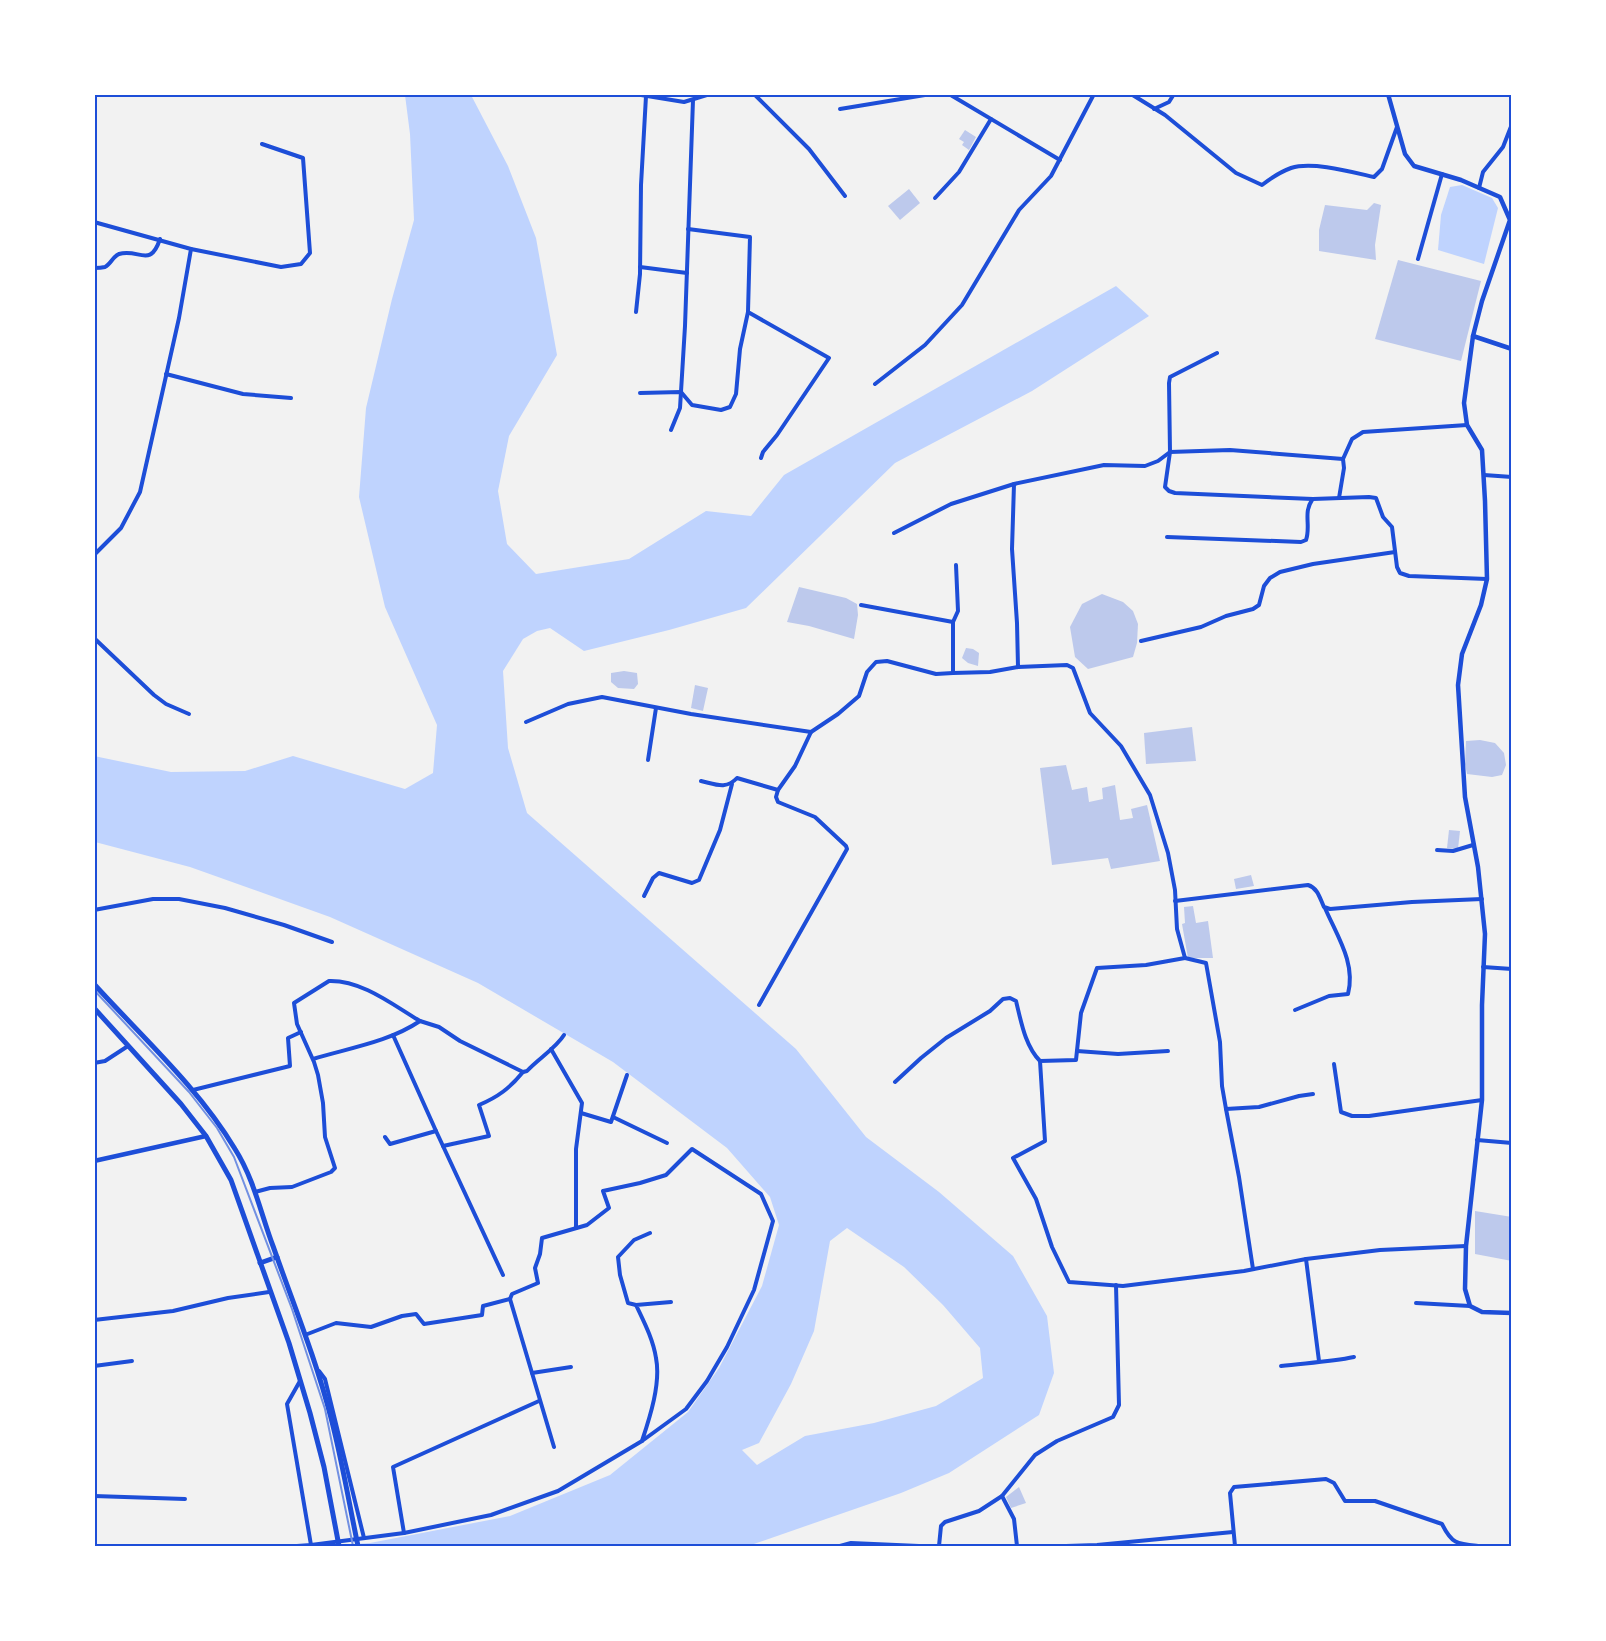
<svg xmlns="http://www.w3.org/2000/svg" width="1606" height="1641" viewBox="0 0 1606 1641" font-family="'Source Sans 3',sans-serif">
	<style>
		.water { fill: #bfd3fe; fill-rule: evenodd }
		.building { fill: #bdc9ec }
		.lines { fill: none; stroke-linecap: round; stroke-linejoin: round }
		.minor { stroke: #1d4ed8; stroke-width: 4 }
		.tertiary { stroke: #1d4ed8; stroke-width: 4.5 }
		.primary { stroke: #1d4ed8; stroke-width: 5 }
		.rail { stroke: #7290e2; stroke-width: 2 }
		.neatline { fill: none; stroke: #1d4ed8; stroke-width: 2 }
	</style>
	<rect width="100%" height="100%" fill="#f2f2f2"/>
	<!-- water -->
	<g class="water">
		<path d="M405 95H471L508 166 536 238 557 355 509 436 498 491 507 544 536 574 629 559 706 511 751 516 784 475 1116 286 1149 316 1032 391 895 463 746 608 669 630 584 651 550 628 537 631 523 639 503 671 508 748 527 813 796 1049 866 1137 939 1192 1013 1256 1047 1316 1054 1373 1039 1415 949 1473 901 1493 748 1546H321L370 1543 510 1516 610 1475 688 1412 719 1368 762 1286 779 1225 770 1197 727 1148 613 1062 478 983 330 917 190 867 95 842 94 756 171 772 245 771 293 756 405 789 433 773 437 725 385 607 359 497 366 408 392 299 414 220 410 134ZM847 1228 904 1267 943 1305 980 1348 983 1378 936 1406 874 1423 805 1436 757 1465 742 1450 759 1443 791 1384 814 1331 830 1241Z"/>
		<path d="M1462 185 1492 198 1498 208 1484 264 1438 250 1441 215 1450 187Z"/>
	</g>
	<!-- building -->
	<g class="building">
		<path d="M965 130 976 137 969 150 962 145 964 142 959 139Z"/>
		<path d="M909 189 920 203 900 220 888 206Z"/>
		<path d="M1374 203 1381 205 1375 245 1376 260 1319 251V230L1325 205 1367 210Z"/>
		<path d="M1398 260 1481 281 1461 361 1375 339Z"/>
		<path d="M799 587 846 598 857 604 858 615 854 639 809 626 787 622Z"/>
		<path d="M1102 594 1123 602 1133 611 1138 624 1137 643 1133 657 1088 669 1075 657 1070 627 1082 604Z"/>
		<path d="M966 648 973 649 979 653 978 666 968 663 962 658Z"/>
		<path d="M624 671 637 673 638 684 634 689 618 688 611 682V673Z"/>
		<path d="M695 685 708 688 703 711 691 708Z"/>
		<path d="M1192 727 1196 761 1146 764 1144 733Z"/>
		<path d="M1480 740 1495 743 1504 753 1506 765 1502 775 1492 777 1467 774 1465 764 1466 741Z"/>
		<path d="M1066 765 1072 790 1087 787 1089 802 1103 799 1102 788 1115 785 1120 820 1133 818 1131 809 1147 805 1160 861 1111 869 1108 858 1052 865 1040 768Z"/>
		<path d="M1449 830 1460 831 1458 849 1447 848Z"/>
		<path d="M1251 875 1254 886 1236 889 1234 879Z"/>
		<path d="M1193 906 1196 923 1208 921 1213 958H1188L1182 924 1185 923 1184 907Z"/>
		<path d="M1475 1211 1512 1217V1261L1475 1254Z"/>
		<path d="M1019 1487 1026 1503 1011 1508 1006 1497Z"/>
	</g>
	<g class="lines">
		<!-- minor -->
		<g class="minor">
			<path d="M635 94 684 102 710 94"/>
			<path d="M754 94 809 149 845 196"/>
			<path d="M949 94 1060 160"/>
			<path d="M1131 94 1165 115 1236 173 1262 185C1271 178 1280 172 1291 168 1312 161 1352 172 1374 177L1382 169 1397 127"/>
			<path d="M840 109 931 94"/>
			<path d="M1154 109 1169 102 1174 94"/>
			<path d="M1479 188 1483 172 1503 147 1512 124"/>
			<path d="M935 198 959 172 991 119"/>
			<path d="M94 222 191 249 179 318 140 492 121 528 94 555"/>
			<path d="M688 229 750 237 748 312 829 358 777 435 763 452 761 458"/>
			<path d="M191 249 281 267 301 264 310 253 303 158 262 144"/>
			<path d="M1418 259 1442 174"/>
			<path d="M640 267 687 273"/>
			<path d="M94 268C98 268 101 268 105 267 111 264 113 256 119 254 139 248 150 269 160 239"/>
			<path d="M636 312 640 274 641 185 646 96"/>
			<path d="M1217 353 1170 377 1169 383 1170 452 1165 487 1169 491 1175 493 1313 499 1369 497 1376 498 1383 517 1392 527 1397 567 1400 573 1409 576 1487 579"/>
			<path d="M166 374 243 394 291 398"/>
			<path d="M875 384 925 345 962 305 1019 210 1051 176 1094 94"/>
			<path d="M640 393 681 392 692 405 721 410 730 407 736 394 740 349 748 312"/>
			<path d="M671 430 680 408 685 326 693 100"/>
			<path d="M1484 475 1512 477"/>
			<path d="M1014 484 1012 549 1017 623 1018 667 1067 665 1073 668 1090 713 1121 746 1150 795 1168 853 1175 890 1177 929 1185 958 1146 965 1097 968 1081 1013 1076 1060 1040 1061 1045 1141 1013 1158 1036 1199 1052 1247 1069 1282 1123 1286 1244 1271 1306 1259 1380 1250 1466 1246"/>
			<path d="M1339 498 1344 468 1343 459"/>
			<path d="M894 533 951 504 1014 484 1104 465 1145 466 1158 461 1170 452 1230 450 1343 459 1352 439 1363 432 1467 425"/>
			<path d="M1167 537 1301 542 1306 540C1311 526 1303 513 1312 500"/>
			<path d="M861 605 953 622V673L990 672 1018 667"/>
			<path d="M953 622 958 611 956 565"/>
			<path d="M94 638 154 695 166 704 189 714"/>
			<path d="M1141 641 1201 627 1226 616 1253 609 1259 605 1264 586 1270 578 1280 572 1313 564 1395 552"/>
			<path d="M526 722 568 704 602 697 691 714 811 732 838 714 859 696 867 672 876 662 887 661 936 674 953 673"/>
			<path d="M648 760 656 708"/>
			<path d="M701 781C715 784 726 790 737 778L778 790 795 766 811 732"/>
			<path d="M1437 850 1453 851 1473 845"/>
			<path d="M644 896 653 878 659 873 692 883 699 880 720 830 732 784"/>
			<path d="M1175 901 1308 885C1318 888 1320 899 1324 907L1330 909 1412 902 1482 899"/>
			<path d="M94 910 153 899H179L225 908 284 925 332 942"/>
			<path d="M1185 958 1206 963 1220 1042 1222 1086 1226 1109 1259 1107 1299 1096 1313 1094"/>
			<path d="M1483 967 1512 969"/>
			<path d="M759 1005 847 849 846 846 815 817 778 802 776 797 778 790"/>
			<path d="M1295 1010 1329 996 1348 994C1356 963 1337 936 1325 908"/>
			<path d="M420 1021 439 1027 460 1041 523 1072 527 1071C538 1059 556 1048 564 1035"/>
			<path d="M393 1035 436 1131"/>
			<path d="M551 1049 582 1103 576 1149V1228"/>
			<path d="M1077 1051 1118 1054 1168 1051"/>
			<path d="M94 1063 105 1061 128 1046"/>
			<path d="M1334 1064 1341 1112 1352 1116H1369L1482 1100"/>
			<path d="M895 1082 921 1058 946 1038 990 1011 1003 999 1010 998 1016 1001C1021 1021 1025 1046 1040 1061"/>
			<path d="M193 1090 290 1066 288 1038 301 1032"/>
			<path d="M1226 1109 1239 1177 1253 1269"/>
			<path d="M581 1113 611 1122 627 1075"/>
			<path d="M613 1117 667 1143"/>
			<path d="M385 1137 390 1144 436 1131 443 1146 489 1136 479 1105C498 1097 510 1088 523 1072"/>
			<path d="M1477 1140 1512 1143"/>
			<path d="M443 1146 503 1275"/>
			<path d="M255 1192 270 1188 292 1187 331 1172 335 1168 325 1137 323 1103 318 1075 314 1062 297 1024 294 1003 329 981C362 980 393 1005 420 1021 389 1042 349 1048 313 1059"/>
			<path d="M1306 1259 1319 1361"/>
			<path d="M510 1299 554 1447"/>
			<path d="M1416 1303 1470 1306"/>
			<path d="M636 1305 628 1303 620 1275 618 1257 634 1240 650 1233"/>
			<path d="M94 1320 173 1311 228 1298 269 1292"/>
			<path d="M305 1335 336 1323 371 1327 402 1316 416 1314 424 1324 482 1315 483 1306 510 1299 512 1294 538 1283 535 1268 540 1254 542 1238 587 1225 609 1208 603 1191 640 1183 666 1175 692 1149 761 1194 773 1221 754 1290 727 1347 707 1381 686 1409 642 1441"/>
			<path d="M94 1366 132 1361"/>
			<path d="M1281 1366C1305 1363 1330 1362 1354 1357"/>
			<path d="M319 1371 325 1379 364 1538"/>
			<path d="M532 1373 571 1367"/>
			<path d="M94 1496 185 1499"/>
			<path d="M1002 1496 1014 1519 1017 1546"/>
			<path d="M404 1533 393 1467 539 1401"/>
			<path d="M311 1545 404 1533 491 1515 558 1491 642 1441C650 1417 661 1383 656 1358 653 1339 644 1322 636 1305L671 1302"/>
			<path d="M297 1546 311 1545 287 1404 300 1381"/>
			<path d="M840 1546 851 1543 919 1546"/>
			<path d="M939 1546 941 1526 945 1522 979 1511 1002 1496 1035 1455 1057 1441 1113 1417 1119 1405 1116 1285"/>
			<path d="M1066 1546 1097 1545 1233 1532"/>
			<path d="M1235 1546 1230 1493 1234 1487 1326 1479 1334 1483 1345 1501H1375L1442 1524C1452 1544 1457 1544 1478 1546"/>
		</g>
		<!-- tertiary -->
		<g class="tertiary">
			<path d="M1388 94 1405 154 1414 166 1461 180 1500 197 1510 220 1482 301 1473 336 1464 403 1467 425 1482 450 1485 501 1487 579 1481 605 1462 654 1458 685 1465 797 1478 867 1485 934 1482 1005V1100L1466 1246 1465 1289 1470 1306 1482 1312 1512 1313"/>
			<path d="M1473 336 1512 349"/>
			<path d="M94 1161 206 1136"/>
		</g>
		<!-- primary -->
		<g class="primary">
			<path d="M94 984C142 1037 198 1087 235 1149 254 1179 261 1214 273 1246 293 1303 316 1359 331 1418 342 1460 349 1503 358 1546"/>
			<path d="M94 1008 181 1104 206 1136 231 1180 289 1343 310 1413 324 1467 339 1546"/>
			<path d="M260 1263 277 1257"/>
		</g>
		<!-- rail -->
		<path class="rail" d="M94 990 189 1092 217 1128 234 1157 292 1309 325 1409 353 1546"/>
	</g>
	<!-- border -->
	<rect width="1606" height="1641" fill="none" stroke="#ffffff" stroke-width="192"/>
	<rect x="96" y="96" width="1414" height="1449" class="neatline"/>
</svg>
